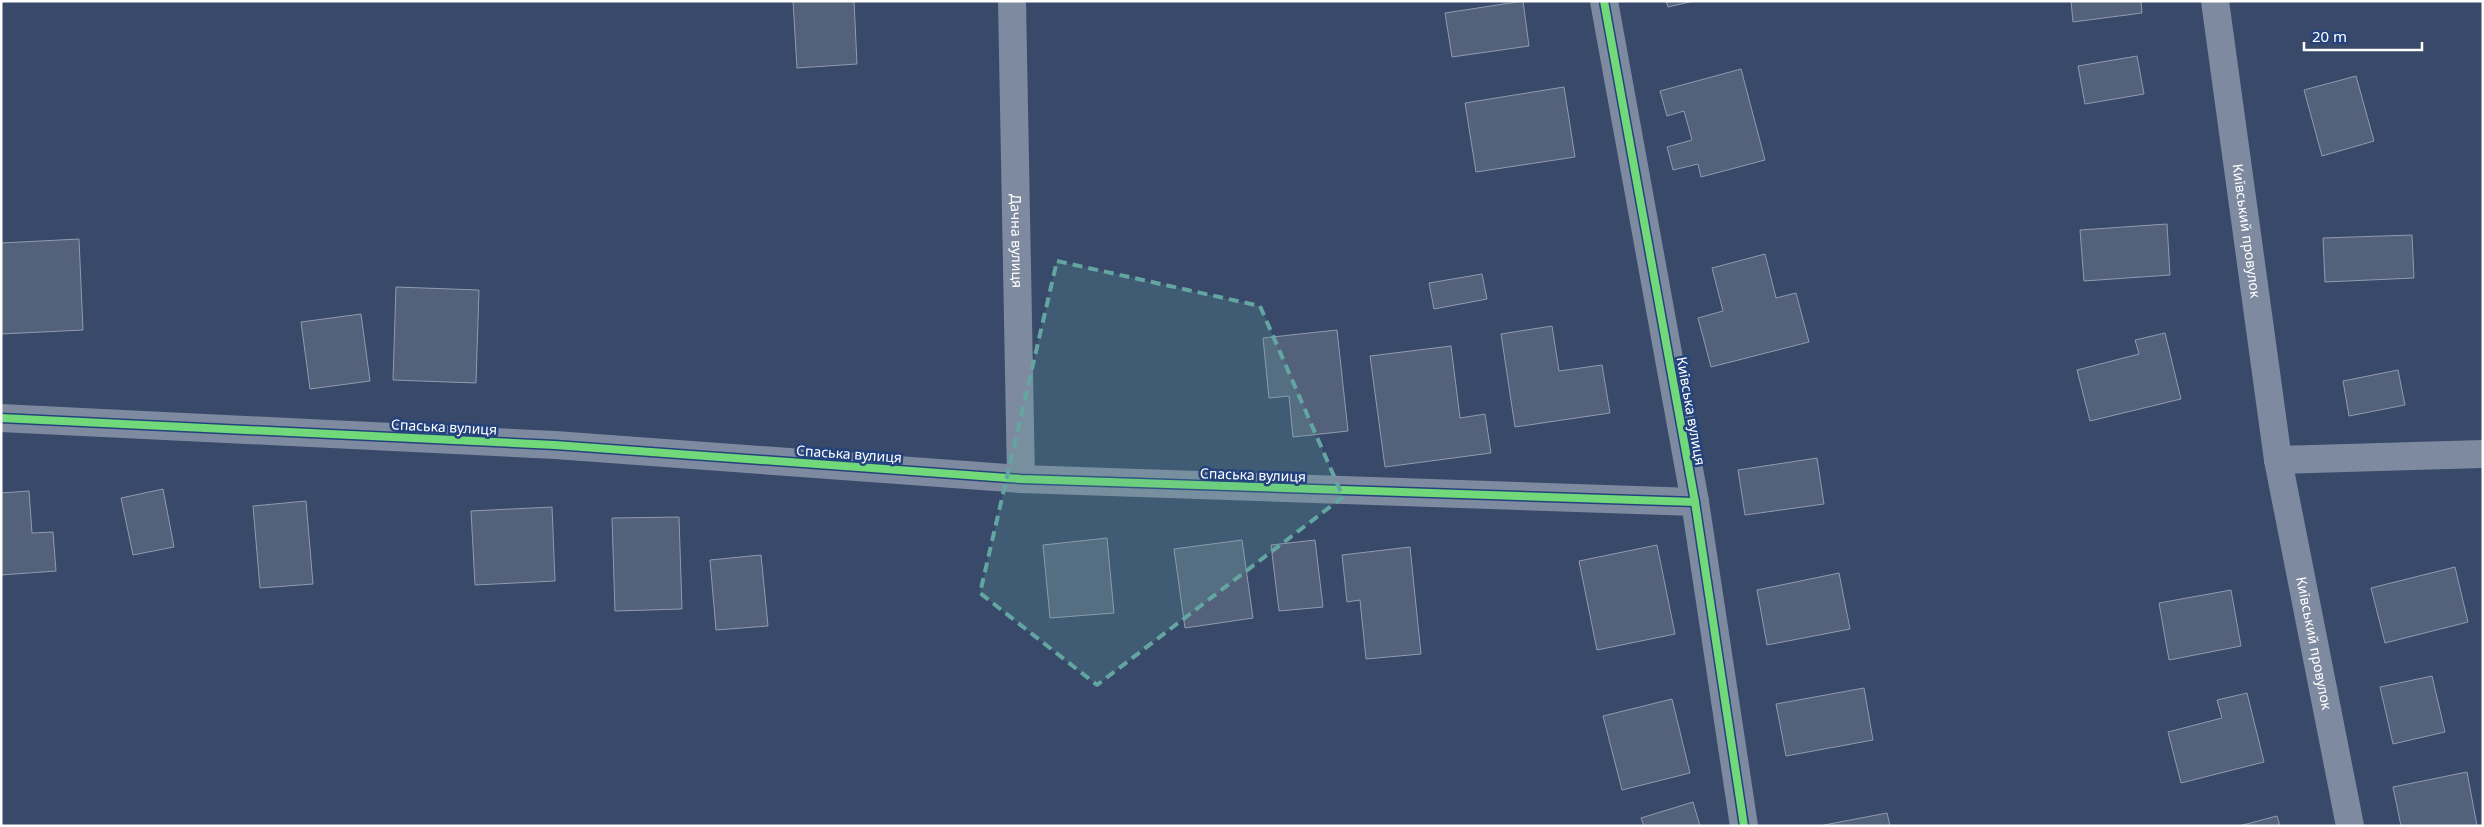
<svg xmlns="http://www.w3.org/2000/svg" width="2484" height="827" viewBox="0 0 2484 827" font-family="'Noto Sans',sans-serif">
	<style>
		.building { fill: #53617b; stroke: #909bae }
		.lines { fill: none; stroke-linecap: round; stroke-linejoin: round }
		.minor { stroke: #7d8a9f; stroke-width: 28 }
		.cycleway-casing { stroke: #24437d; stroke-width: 11 }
		.cycleway { stroke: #71d979; stroke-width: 8 }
		.marked { fill: #63a6a1; fill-opacity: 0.2; stroke: #63a6a1; stroke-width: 4; stroke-dasharray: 10 6; stroke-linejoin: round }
		.labels { text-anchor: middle; stroke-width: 5; stroke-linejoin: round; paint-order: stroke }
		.street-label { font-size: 14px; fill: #fff; stroke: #24437d }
	</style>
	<rect width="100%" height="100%" fill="#384969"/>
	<!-- building -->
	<g class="building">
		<path d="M793 1H854L857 64 797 68Z"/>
		<path d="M1523 1 1529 46 1452 57 1445 13Z"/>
		<path d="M1666 1H1694L1668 7Z"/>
		<path d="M2071 1H2141L2142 13 2073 22Z"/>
		<path d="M2137 56 2144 94 2085 104 2078 66Z"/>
		<path d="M1741 69 1765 160 1701 177 1698 164 1673 170 1667 147 1692 140 1684 111 1667 116 1660 91Z"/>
		<path d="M2356 76 2374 141 2322 156 2304 90Z"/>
		<path d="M1564 87 1575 157 1476 172 1465 103Z"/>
		<path d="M2167 224 2170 275 2084 281 2080 230Z"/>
		<path d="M2412 235 2414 278 2325 282 2323 238Z"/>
		<path d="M79 239 83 330 1 334V243Z"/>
		<path d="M1765 254 1776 298 1796 293 1809 342 1711 367 1698 318 1723 311 1712 268Z"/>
		<path d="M1482 274 1487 299 1434 309 1429 283Z"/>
		<path d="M396 287 479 290 476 383 393 380Z"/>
		<path d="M361 314 370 381 310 389 301 322Z"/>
		<path d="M1552 326 1559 371 1602 365 1610 413 1515 427 1501 334Z"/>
		<path d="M1337 330 1348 431 1293 437 1289 396 1269 398 1263 338Z"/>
		<path d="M2165 333 2181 399 2090 421 2077 370 2139 354 2135 340Z"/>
		<path d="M1451 346 1460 418 1485 414 1491 453 1385 467 1370 356Z"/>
		<path d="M2398 370 2405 405 2349 416 2343 381Z"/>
		<path d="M1817 458 1824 504 1745 515 1738 470Z"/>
		<path d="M163 489 174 547 133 555 121 498Z"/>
		<path d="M29 491 32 533 53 532 56 571 1 575V493Z"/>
		<path d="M306 501 313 584 260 588 253 506Z"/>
		<path d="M552 507 555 581 475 585 471 511Z"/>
		<path d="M679 517 682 609 615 611 612 518Z"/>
		<path d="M1107 538 1114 613 1050 618 1043 545Z"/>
		<path d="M1242 540 1253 618 1185 628 1174 549Z"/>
		<path d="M1315 540 1323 607 1279 611 1271 545Z"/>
		<path d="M1657 545 1675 634 1597 650 1579 561Z"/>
		<path d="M1410 547 1421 654 1366 659 1360 600 1347 602 1342 555Z"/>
		<path d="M761 555 768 626 716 630 710 560Z"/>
		<path d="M2455 567 2468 622 2385 643 2371 588Z"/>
		<path d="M1839 573 1850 629 1767 645 1757 590Z"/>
		<path d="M2231 590 2241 646 2169 660 2159 603Z"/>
		<path d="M2432 676 2445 732 2393 744 2380 687Z"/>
		<path d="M1864 688 1873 740 1786 756 1776 704Z"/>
		<path d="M2247 693 2264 762 2181 783 2168 732 2222 718 2217 700Z"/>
		<path d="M1672 699 1690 773 1622 790 1603 716Z"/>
		<path d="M2467 772 2477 826H2401L2393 787Z"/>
		<path d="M1693 802 1700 826H1644L1641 818Z"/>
		<path d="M1887 813 1890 826H1819Z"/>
		<path d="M2277 816 2280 826H2239Z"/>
	</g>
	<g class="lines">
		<!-- minor -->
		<g class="minor">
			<path id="s1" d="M1012 1 1021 479"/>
			<path d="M1604 1 1695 502 1744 826"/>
			<path id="s2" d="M2215 1 2278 460 2350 826"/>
			<path d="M1 418 555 445 1021 479 1695 502"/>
			<path d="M2278 460 2483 454"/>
		</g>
		<defs>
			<g id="cycleway">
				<path d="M1604 1 1695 502 1744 826"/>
				<path d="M1 418 555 445 1021 479 1695 502"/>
			</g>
		</defs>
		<!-- cycleway casing -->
		<use href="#cycleway" class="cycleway-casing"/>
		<!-- cycleway -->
		<use href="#cycleway" class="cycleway"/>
	</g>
	<!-- marked area -->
	<path class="marked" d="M1057 261 1260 306 1343 497 1097 685 980 593Z"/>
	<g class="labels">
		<!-- street labels -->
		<g class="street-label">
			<text dy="5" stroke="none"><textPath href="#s2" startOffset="232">Київський провулок</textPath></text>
			<text dy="5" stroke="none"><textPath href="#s1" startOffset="240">Дачна вулиця</textPath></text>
			<text transform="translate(1691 411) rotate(80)" y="5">Київська вулиця</text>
			<text transform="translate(444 427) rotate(3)" y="5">Спаська вулиця</text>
			<text transform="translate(849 454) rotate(4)" y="5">Спаська вулиця</text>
			<text transform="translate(1253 475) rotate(2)" y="5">Спаська вулиця</text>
			<text dy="5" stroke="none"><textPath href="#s2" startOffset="650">Київський провулок</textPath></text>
		</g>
	</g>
	<!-- border -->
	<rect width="2484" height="827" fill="none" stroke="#ffffff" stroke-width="5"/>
	<!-- scale -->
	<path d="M2304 42v8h118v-8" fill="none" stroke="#ffffff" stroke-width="2.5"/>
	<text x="2312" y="42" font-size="15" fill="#ffffff" stroke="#24437d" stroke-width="4" paint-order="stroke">20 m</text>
</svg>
